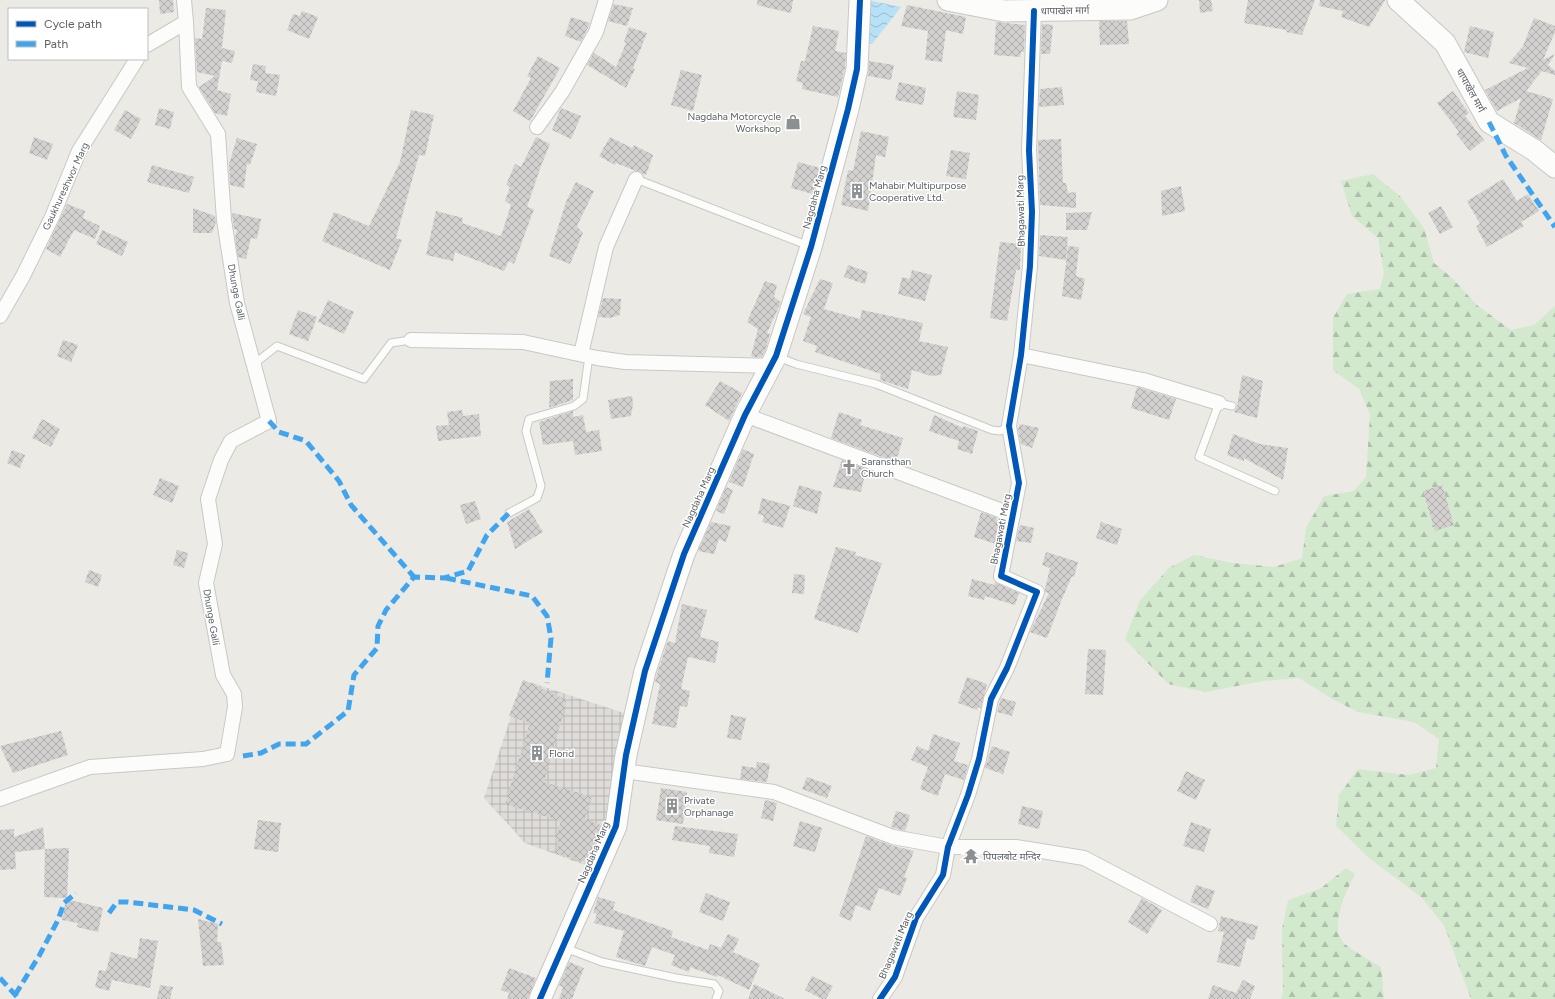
<svg xmlns="http://www.w3.org/2000/svg" width="1555" height="999" viewBox="0 0 1555 999" font-family="Figtree,'Noto Sans Devanagari',sans-serif">
	<style>
		.industrial { fill: url(#industrial-grid) }
		.forest { fill: url(#forest-firs) }
		.water { fill: url(#water-waves) }
		.building { fill: url(#building-cross-hatch) }
		.lines { fill: none; stroke-linecap: round; stroke-linejoin: round }
		.lane-casing { stroke: #c8c8c7; stroke-width: 9 }
		.street-casing { stroke: #c8c8c7; stroke-width: 16 }
		.secondary-casing { stroke: #c7c7c6; stroke-width: 23 }
		.lane { stroke: #fcfcfb; stroke-width: 7 }
		.street { stroke: #fcfcfb; stroke-width: 14 }
		.secondary { stroke: #fcfcfb; stroke-width: 21 }
		.quiet { stroke: #40a5ee; stroke-width: 5; stroke-dasharray: 10 5; stroke-linecap: butt }
		.cycleway-casing { stroke: #fff; stroke-width: 8 }
		.cycleway { stroke: #0057b8; stroke-width: 6 }
		.labels { text-anchor: middle; stroke-width: 3; stroke-linejoin: round; paint-order: stroke }
		.street-label { font-size: 10px; fill: #5a5f64; stroke: #fff }
		.poi-label { font-size: 10px; fill: #5a5f64; stroke: #fff; text-anchor: start }
	</style>
	<defs>
		<pattern id="industrial-grid" width="8" height="8" patternUnits="userSpaceOnUse"><rect width="8" height="8" fill="#dedbd8"/><path d="M0 4h8M4 0v8" fill="none" stroke="#b7b5b3"/></pattern>
		<pattern id="forest-firs" width="22" height="20" patternUnits="userSpaceOnUse"><rect width="22" height="20" fill="#d3e9ce"/><path d="M5 1l3.5 6h-7zM16 11l3.5 6h-7z" fill="#aec0ab"/></pattern>
		<pattern id="water-waves" width="16" height="10" patternUnits="userSpaceOnUse"><rect width="16" height="10" fill="#b7e1f7"/><path d="M0 5q4-4 8 0t8 0" fill="none" stroke="#98bacc"/></pattern>
		<pattern id="building-cross-hatch" width="8" height="8" patternUnits="userSpaceOnUse"><rect width="8" height="8" fill="#d3d1cf"/><path d="M0 0l8 8M0 8l8-8" fill="none" stroke="#aeadac"/></pattern>
	</defs>
	<rect width="100%" height="100%" fill="#ebeae5"/>
	<!-- industrial -->
	<path class="industrial" d="M523 680 627 714 612 827 593 868 525 843 484 798Z"/>
	<!-- forest -->
	<g class="forest">
		<path d="M1373 174 1400 196 1424 228 1434 263 1451 277 1478 306 1511 330 1534 325 1555 306V999H1471L1444 925 1421 897 1369 858 1336 826 1339 795 1358 769 1409 775 1436 768 1439 739 1414 722 1358 712 1334 700 1299 678 1263 681 1206 692 1168 684 1125 639 1140 600 1169 568 1194 555 1233 563 1274 567 1302 558 1306 528 1324 496 1354 491 1366 477 1370 414 1359 389 1333 370V318L1347 294 1380 289 1384 273 1378 238 1352 216 1341 181Z"/>
		<path d="M1346 868 1355 874C1347 890 1330 924 1342 941 1346 947 1373 962 1381 967L1384 999H1281L1283 992 1282 929 1288 900 1320 889Z"/>
	</g>
	<!-- water -->
	<path class="water" d="M868 0 901 7 872 44 863 42Z"/>
	<!-- building -->
	<g class="building">
		<path d="M159 0H173L174 12 160 14Z"/>
		<path d="M757 0H793L791 13 757 5Z"/>
		<path d="M1199 0H1211L1213 11 1200 13Z"/>
		<path d="M1248 0H1315L1302 35 1286 32 1287 30 1244 23Z"/>
		<path d="M1320 0H1385L1369 27 1341 17 1343 11 1319 6Z"/>
		<path d="M614 4 633 8 627 26 608 21Z"/>
		<path d="M907 5 966 17 963 34 946 30 942 62 925 60 928 31 901 26Z"/>
		<path d="M206 8 226 10 222 48 235 51 232 63 222 61 217 90 231 94 227 116 215 113 199 87 215 76 197 72 195 38 202 39Z"/>
		<path d="M302 11 318 17 309 39 287 30 293 14 300 16Z"/>
		<path d="M571 17 590 23 581 42 565 36Z"/>
		<path d="M1534 18 1555 26V32L1543 60 1555 54 1548 65 1555 71V75L1542 71 1526 91 1553 99 1541 140 1514 123 1521 98 1497 111 1485 90 1528 68 1509 63 1523 46Z"/>
		<path d="M1099 21H1127L1129 44 1100 45Z"/>
		<path d="M996 22 1025 25 1024 52H1021L1020 57 994 55Z"/>
		<path d="M1042 24 1053 25 1050 54H1041Z"/>
		<path d="M813 26 839 31 835 51 846 53 845 67 838 97 802 89 803 83 796 81 801 61H805Z"/>
		<path d="M1470 26 1494 32 1488 58 1464 52Z"/>
		<path d="M629 27 647 33 633 68 635 69 626 88 587 65 594 53 616 67 626 43 624 42Z"/>
		<path d="M538 56 560 68 530 121 513 111 531 78 527 76Z"/>
		<path d="M869 61 894 65 891 80 868 76Z"/>
		<path d="M253 64 266 66 265 73 280 75 276 96 256 92 258 81 250 80Z"/>
		<path d="M681 70 702 75 693 111 671 105Z"/>
		<path d="M899 82 926 88 923 105 895 100Z"/>
		<path d="M1062 87 1064 105 1039 107 1040 89Z"/>
		<path d="M957 91 979 95 976 120 953 117Z"/>
		<path d="M1453 91 1469 113 1465 116 1484 140 1470 151 1456 134 1459 132 1437 103Z"/>
		<path d="M159 108 174 112 170 129 155 125Z"/>
		<path d="M561 108 581 116 571 139 552 130Z"/>
		<path d="M125 110 141 119 131 139 114 130Z"/>
		<path d="M411 110 434 115 425 156 419 155 396 238 402 240 390 270 322 241 334 212 369 226 400 162Z"/>
		<path d="M861 131 889 137 885 157 876 155 868 211 841 205 848 170 853 171Z"/>
		<path d="M34 137 53 144 47 160 29 153Z"/>
		<path d="M536 137 550 144 541 166 527 207 534 209 514 264 509 261 504 271 455 252 453 261 426 255 436 211 463 218 462 223 501 236 511 205 505 201 510 187 506 185 515 164 521 167Z"/>
		<path d="M610 137 632 148 634 145 653 155 646 175 616 163 615 165 599 156Z"/>
		<path d="M237 138 257 144 250 165 247 164 244 188 230 185 229 164Z"/>
		<path d="M1061 139 1063 183H1066L1068 193 1076 192V208L1040 205 1038 140Z"/>
		<path d="M951 150 970 153 966 179 946 176Z"/>
		<path d="M798 162 820 168 813 194 791 188Z"/>
		<path d="M152 165 194 177 189 193 147 182Z"/>
		<path d="M1503 179 1517 201 1528 194 1539 211 1521 222 1524 226 1487 247 1476 226 1480 224 1467 201Z"/>
		<path d="M576 182 594 191 577 226 583 233 570 264 549 256 566 202Z"/>
		<path d="M1181 186 1185 211 1162 216 1161 191Z"/>
		<path d="M67 204 85 211 83 218 100 226 95 239 74 230 60 257 46 249Z"/>
		<path d="M1441 206 1453 227 1440 234 1428 213Z"/>
		<path d="M193 208 215 216 216 222 212 233H193Z"/>
		<path d="M1092 212 1087 230H1066V213Z"/>
		<path d="M232 213 261 219 257 239 251 238 246 259 238 257 235 238 237 230 234 229Z"/>
		<path d="M102 230 128 242 122 256 96 244Z"/>
		<path d="M1040 235 1068 237 1066 260 1039 256Z"/>
		<path d="M1000 242 1021 244 1020 270H1016L1007 321 990 318Z"/>
		<path d="M1068 246 1079 247 1076 276 1085 279 1081 300 1062 296Z"/>
		<path d="M848 265 868 272 865 284 844 277Z"/>
		<path d="M912 270 932 275 925 301 898 294 902 277 910 279Z"/>
		<path d="M820 279 833 283 824 309 860 319 862 310 923 323 919 341 948 347 941 375 931 376 912 370 908 389 880 380 881 374 815 352 817 346 803 341 811 317 803 314Z"/>
		<path d="M765 281 777 285 774 297 781 302 767 333 770 334 765 351 762 357H755L751 356 758 329 747 322Z"/>
		<path d="M603 298 621 299 620 315 610 318 598 317Z"/>
		<path d="M328 300 354 312 344 334 318 322Z"/>
		<path d="M298 310 317 317 308 341 289 334Z"/>
		<path d="M63 340 78 345 71 362 57 356Z"/>
		<path d="M1242 375 1263 381 1257 418 1234 412 1237 407Z"/>
		<path d="M573 379V400L549 408 550 381Z"/>
		<path d="M720 381 742 393 729 421 705 405Z"/>
		<path d="M1137 387 1176 399 1169 420 1131 408Z"/>
		<path d="M632 396 633 404 631 416 611 419 608 400Z"/>
		<path d="M462 410 463 416 479 414 481 436 438 441 436 426 449 425 447 412Z"/>
		<path d="M573 411V417L583 415 586 432 599 430 602 451 575 455 573 441 543 445 539 422Z"/>
		<path d="M839 412 862 420 860 425 903 438 896 462 831 438Z"/>
		<path d="M934 415 963 428 964 426 978 431 972 454 957 449 959 441 929 431Z"/>
		<path d="M42 419 60 429 51 447 32 438Z"/>
		<path d="M1020 424 1039 428 1032 448 1021 444 1018 429Z"/>
		<path d="M1233 434 1260 444 1288 448 1283 480 1244 458V461L1227 455Z"/>
		<path d="M743 449 754 454 743 487 729 482Z"/>
		<path d="M12 450 25 455 20 468 7 463Z"/>
		<path d="M842 460 866 469 861 492 833 487Z"/>
		<path d="M160 478 179 486 172 503 153 495Z"/>
		<path d="M799 485 822 492 817 514 793 506Z"/>
		<path d="M1442 485 1454 525 1435 531 1423 491Z"/>
		<path d="M726 487 733 490 724 514 716 511Z"/>
		<path d="M762 498 790 506 783 528 762 522 764 516 758 514Z"/>
		<path d="M475 501 481 519 466 524 460 505Z"/>
		<path d="M529 509 543 532 515 549 507 522Z"/>
		<path d="M981 512 1003 520 1000 538H998L996 544 974 537Z"/>
		<path d="M711 522 731 526 726 542 719 539 714 554 698 551Z"/>
		<path d="M1101 522 1122 529 1117 545 1096 538Z"/>
		<path d="M1020 525 1034 528 1031 543 1016 541Z"/>
		<path d="M836 547 856 552 855 555 882 563 858 633 814 619Z"/>
		<path d="M177 550 188 553 184 568 173 565Z"/>
		<path d="M1046 552 1078 562 1074 577 1072 576 1062 599 1047 638 1030 632 1049 593 1045 592V589L1050 568 1042 565Z"/>
		<path d="M89 570 102 575 98 587 85 582Z"/>
		<path d="M794 574 805 575 804 594 792 593Z"/>
		<path d="M972 579 994 585 995 582 1019 593 1015 605 985 596 984 600 968 596Z"/>
		<path d="M682 604 707 610 700 637 719 642 715 663 688 657 681 689 690 691 687 707 680 706 676 728 652 724 660 684 655 682 657 674 668 641 675 643Z"/>
		<path d="M1088 649 1106 650 1103 695 1085 694Z"/>
		<path d="M967 677 987 684 981 708 978 707 977 710 958 703Z"/>
		<path d="M523 680 567 700 544 782 592 797 585 819 603 826 587 862 556 854 559 842 555 841 561 821 505 804 530 723 509 716Z"/>
		<path d="M1001 698 1016 702 1012 716 997 712Z"/>
		<path d="M731 715 746 718 741 740 727 738Z"/>
		<path d="M61 731 68 755 13 773 0 746Z"/>
		<path d="M933 734 960 743 954 761 968 765 964 780 945 774 938 796 920 789 928 767 911 760 917 746 928 751Z"/>
		<path d="M992 746 1010 752 1003 774 985 768Z"/>
		<path d="M757 762 770 764 767 782 740 779 742 766 756 768Z"/>
		<path d="M1186 771 1205 780 1196 800 1177 791Z"/>
		<path d="M807 777 832 786 827 798 802 789Z"/>
		<path d="M661 788 687 792 683 824 656 820Z"/>
		<path d="M765 800 777 803 773 821 761 818Z"/>
		<path d="M1022 806 1043 811 1039 829 1018 824Z"/>
		<path d="M896 811 910 815 905 831 891 827Z"/>
		<path d="M258 820 281 823 278 852 254 849Z"/>
		<path d="M800 821 822 828 815 852 793 846Z"/>
		<path d="M1191 822 1211 829 1204 852 1183 846Z"/>
		<path d="M675 826 738 834 734 857 709 853 710 846 672 840Z"/>
		<path d="M43 827 45 849 15 852 16 869 0 870V830L14 829V837Z"/>
		<path d="M866 836 890 845 914 851 904 877 907 878 900 896 879 888 870 911 856 905 851 921 839 916Z"/>
		<path d="M69 848 67 898 44 897 45 849Z"/>
		<path d="M1196 885 1215 891 1208 909 1190 902Z"/>
		<path d="M706 893 730 902 723 921 699 912Z"/>
		<path d="M598 897 615 902 613 910 673 931 671 937 708 950 710 944 721 948 728 934 739 939 733 952 760 964 749 990 718 975 717 977 690 967 689 972 671 965 675 955 652 947 645 966 616 957 624 931 594 923 597 914 593 913Z"/>
		<path d="M1142 898 1162 910 1147 934 1128 922Z"/>
		<path d="M66 899 103 908 98 932 77 927 78 923 62 920Z"/>
		<path d="M1221 916 1258 926 1254 940 1247 938 1240 967 1217 962 1224 932 1218 931Z"/>
		<path d="M198 919 218 924 217 942H221L224 965 203 966Z"/>
		<path d="M140 938 158 941 150 988 112 980 109 991 95 987 99 970 106 971 111 952 137 959Z"/>
		<path d="M569 962 584 968 572 999H559L563 987 559 986Z"/>
		<path d="M509 968 536 978 528 999H507L509 993 501 990Z"/>
		<path d="M812 976 833 986 826 999H822L805 990Z"/>
		<path d="M1243 980 1255 986 1250 999H1208L1213 985 1236 993Z"/>
		<path d="M754 984 785 999H748Z"/>
		<path d="M160 985 173 987 170 999H157Z"/>
	</g>
	<g class="lines">
		<defs>
			<g id="lane">
				<path d="M636 179 809 246"/>
				<path d="M778 357 796 364 876 384 992 430 1000 431 1009 426"/>
				<path d="M254 364 277 346 364 379 391 343 411 340"/>
				<path d="M1232 406 1219 403 1199 457 1275 491"/>
				<path d="M509 513 537 498 541 486 526 431 529 419 574 406 583 399 589 356"/>
				<path d="M565 948 602 962 676 978 714 984 719 991 716 999"/>
			</g>
			<g id="street">
				<path d="M147 45 186 22 184 0"/>
				<path d="M537 127 562 92 596 32 606 0"/>
				<path d="M0 316 23 276 52 217 79 151 137 59"/>
				<path d="M411 340 523 342 597 358 625 362 771 366"/>
				<path d="M581 354 606 247 636 179"/>
				<path d="M1021 355 1143 380 1219 403"/>
				<path d="M745 415 1013 515"/>
				<path d="M624 771 774 792 893 837 948 847H1016L1084 858 1210 924"/>
				<path d="M0 799 90 767 203 759 227 754 235 707 234 694 223 675 206 583 215 544 208 499 221 460 231 441 269 421 237 303 224 220 218 134 189 87 186 22"/>
				<path d="M880 999 895 977 916 918 943 875 948 847 968 795 979 759 991 699 1007 668 1037 592 1001 576 1019 483 1009 426 1021 355 1030 266 1032 212 1029 150 1034 11"/>
			</g>
			<g id="secondary">
				<path d="M948 0 1004 11 1130 9 1157 0"/>
				<path d="M1398 0 1445 43 1489 122 1534 150 1555 167"/>
				<path d="M540 999 616 826 626 755 645 671 684 554 745 415 776 356 811 247 848 109 857 69 860 0"/>
			</g>
		</defs>
		<!-- lane casing -->
		<use href="#lane" class="lane-casing"/>
		<!-- street casing -->
		<use href="#street" class="street-casing"/>
		<!-- secondary casing -->
		<use href="#secondary" class="secondary-casing"/>
		<!-- lane -->
		<use href="#lane" class="lane"/>
		<!-- street -->
		<use href="#street" class="street"/>
		<!-- secondary -->
		<use href="#secondary" class="secondary"/>
		<!-- quiet -->
		<g class="quiet">
			<path d="M1489 122 1506 156 1555 227"/>
			<path d="M269 421 279 432 306 441 339 481 351 505 414 577"/>
			<path d="M446 578 532 596 547 616 551 638 547 683"/>
			<path d="M243 756 261 753 279 744H306L348 711 354 675 377 648 378 626 386 610 414 577 444 578 468 571 487 535 509 513"/>
			<path d="M109 913 117 902H128L194 910 222 924"/>
			<path d="M0 978 19 999"/>
			<path d="M15 995 39 956 58 920 64 903 76 893"/>
		</g>
		<defs>
			<g id="cycleway">
				<path d="M540 999 616 826 626 755 645 671 684 554 745 415 776 356 811 247 848 109 857 69 860 0"/>
				<path d="M880 999 895 977 916 918 943 875 948 847 968 795 979 759 991 699 1007 668 1037 592 1001 576 1019 483 1009 426 1021 355 1030 266 1032 212 1029 150 1034 11"/>
			</g>
		</defs>
		<!-- cycleway casing -->
		<use href="#cycleway" class="cycleway-casing"/>
		<!-- cycleway -->
		<use href="#cycleway" class="cycleway"/>
	</g>
	<!-- icons -->
	<defs>
		<symbol id="shop-bare" viewBox="-9 -9 18 18"><path d="M-5-2.5h2.3a2.7 3.5 0 0 1 5.4 0H5L5.5 6h-11ZM-1.5-2.5h3a1.5 2.3 0 0 0-3 0Z" fill="#8d9091" stroke="#fff" stroke-width="2.5" paint-order="stroke"/></symbol>
		<symbol id="building-bare" viewBox="-9 -9 18 18"><path d="M-4-6H4V6H1V3H-1V6H-4ZM-2.5-4.3h1.7v1.8h-1.7ZM.8-4.3h1.7v1.8H.8ZM-2.5-1h1.7V.8h-1.7ZM.8-1h1.7V.8H.8Z" fill="#8d9091" stroke="#fff" stroke-width="2.5" paint-order="stroke"/></symbol>
		<symbol id="church-bare" viewBox="-9 -9 18 18"><path d="M-1.2-6h2.4v3.5h3.3v2.4h-3.3V6h-2.4V-.1h-3.3v-2.4h3.3Z" fill="#8d9091" stroke="#fff" stroke-width="2.5" paint-order="stroke"/></symbol>
		<symbol id="temple-bare" viewBox="-9 -9 18 18"><path d="M0-6L5-2H3V0L6.5 2.5H4V6H1.5V3h-3V6H-4V2.5H-6.5L-3 0V-2H-5Z" fill="#8d9091" stroke="#fff" stroke-width="2.5" paint-order="stroke"/></symbol>
	</defs>
	<g fill-rule="evenodd">
		<use href="#shop-bare" x="782" y="111" width="22" height="22"/>
		<use href="#building-bare" x="846" y="180" width="22" height="22"/>
		<use href="#church-bare" x="838" y="456" width="22" height="22"/>
		<use href="#building-bare" x="526" y="742" width="22" height="22"/>
		<use href="#building-bare" x="661" y="795" width="22" height="22"/>
		<use href="#temple-bare" x="960" y="845" width="22" height="22"/>
	</g>
	<g class="labels">
		<!-- street labels -->
		<g class="street-label">
			<text transform="translate(1065 10) rotate(-1)" y="4">धापाखेल मार्ग</text>
			<text transform="translate(1471 90) rotate(61)" y="4">धापाखेल मार्ग</text>
			<text transform="translate(65 186) rotate(-65)" y="4">Gaukhureshwor Marg</text>
			<text transform="translate(814 197) rotate(-75)" y="4">Nagdaha Marg</text>
			<text transform="translate(1020 211) rotate(-91)" y="4">Bhagawati Marg</text>
			<text transform="translate(237 292) rotate(79)" y="4">Dhunge Galli</text>
			<text transform="translate(698 497) rotate(-66)" y="4">Nagdaha Marg</text>
			<text transform="translate(1000 529) rotate(-79)" y="4">Bhagawati Marg</text>
			<text transform="translate(212 617) rotate(80)" y="4">Dhunge Galli</text>
			<text transform="translate(593 852) rotate(-67)" y="4">Nagdaha Marg</text>
			<text transform="translate(895 945) rotate(-67)" y="4">Bhagawati Marg</text>
		</g>
		<!-- poi labels -->
		<g class="poi-label">
			<text x="781" y="120" text-anchor="end">Nagdaha Motorcycle<tspan x="781" dy="12">Workshop</tspan></text>
			<text x="869" y="189">Mahabir Multipurpose<tspan x="869" dy="12">Cooperative Ltd.</tspan></text>
			<text x="861" y="465">Saransthan<tspan x="861" dy="12">Church</tspan></text>
			<text x="549" y="757">Florid</text>
			<text x="684" y="804">Private<tspan x="684" dy="12">Orphanage</tspan></text>
			<text x="983" y="860">पिपलबोट मन्दिर</text>
		</g>
	</g>
	<!-- legend -->
	<rect x="8" y="8" width="140" height="52" fill="#ffffff" stroke="#bdbfc1"/>
	<rect x="16" y="21" width="20" height="6" fill="#0057b8" stroke="#bdbfc1"/>
	<text x="44" y="28" font-size="12" fill="#5a5f64">Cycle path</text>
	<rect x="16" y="41" width="20" height="6" fill="#40a5ee" stroke="#bdbfc1"/>
	<text x="44" y="48" font-size="12" fill="#5a5f64">Path</text>
</svg>
